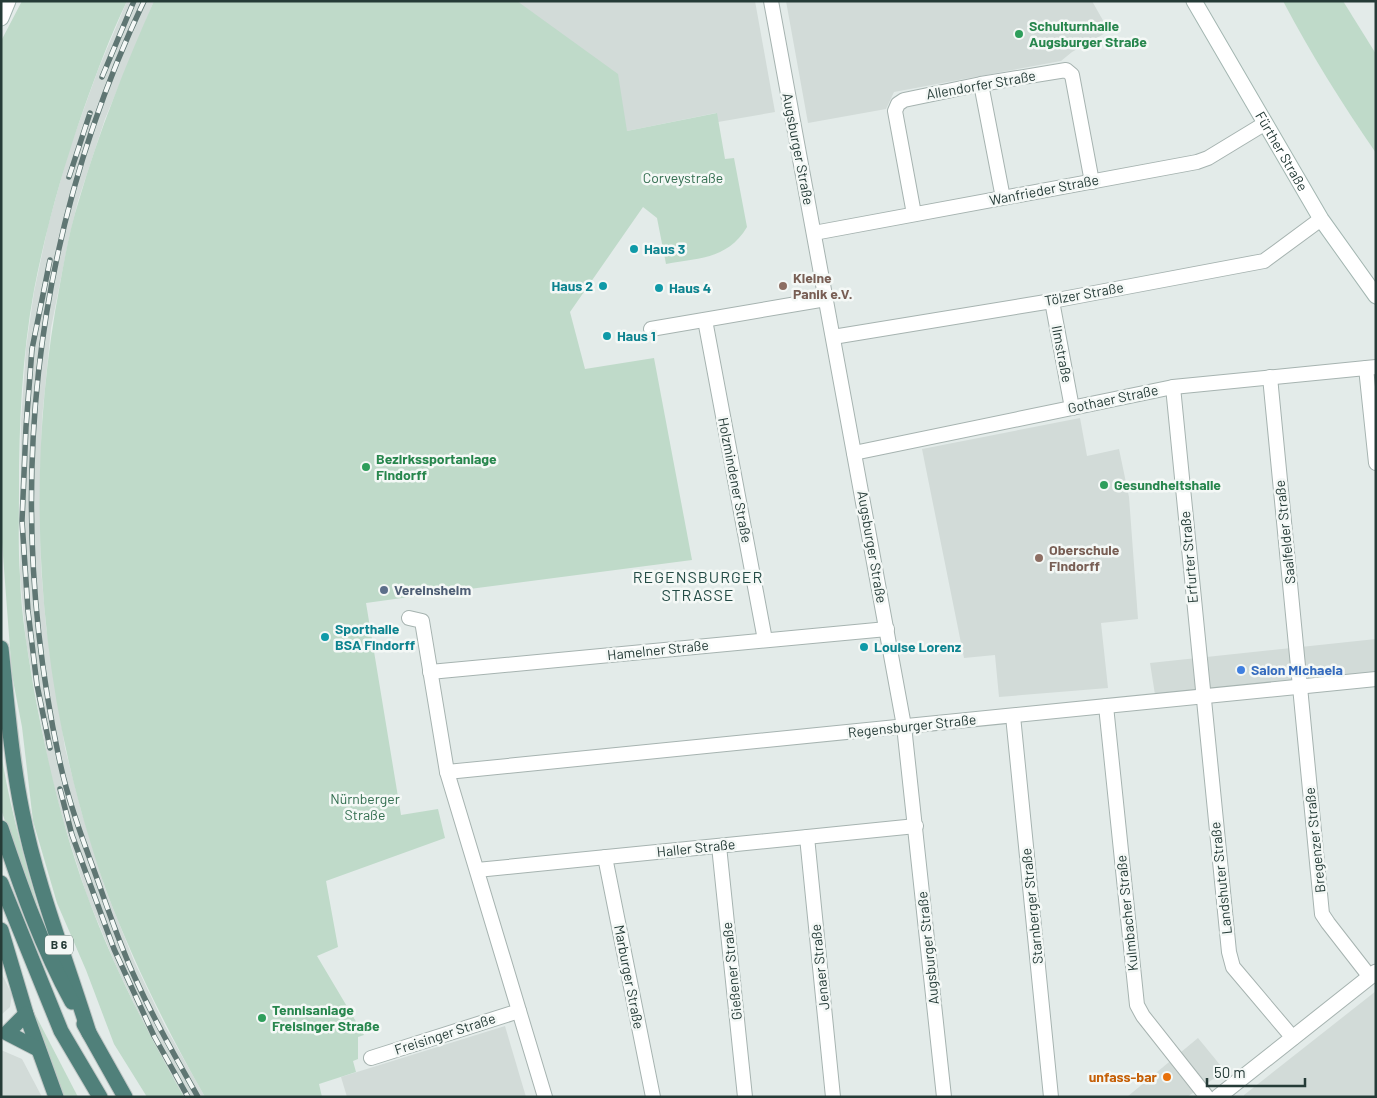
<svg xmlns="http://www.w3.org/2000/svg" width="1377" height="1098" viewBox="0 0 1377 1098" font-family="Barlow,sans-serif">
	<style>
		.built { fill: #d2dbd8 }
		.green { fill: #bfdac9 }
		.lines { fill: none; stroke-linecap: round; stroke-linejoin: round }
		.minor-casing { stroke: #a6b3b0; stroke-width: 16 }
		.tertiary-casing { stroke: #a6b3b0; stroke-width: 17 }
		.secondary-casing { stroke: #a3b6b1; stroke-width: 17 }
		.trunk-casing { stroke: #c2c8c7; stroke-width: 17 }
		.minor { stroke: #fff; stroke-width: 14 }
		.tertiary { stroke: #fff; stroke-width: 15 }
		.secondary { stroke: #fff; stroke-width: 15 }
		.trunk { stroke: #50807a; stroke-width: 15 }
		.rail-casing { stroke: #5f7673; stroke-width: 5.5 }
		.rail { stroke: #f4f8f6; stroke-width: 4; stroke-dasharray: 11; stroke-linecap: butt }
		.leisure-dot { fill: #2e9e5b; stroke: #f4f8f6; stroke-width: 2 }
		.culture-dot { fill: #0f9aa8; stroke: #f4f8f6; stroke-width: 2 }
		.education-dot { fill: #8d6e63; stroke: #f4f8f6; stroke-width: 2 }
		.service-dot { fill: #5c6f8a; stroke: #f4f8f6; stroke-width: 2 }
		.shop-dot { fill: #3f7fe0; stroke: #f4f8f6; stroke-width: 2 }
		.food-dot { fill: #e8710a; stroke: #f4f8f6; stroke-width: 2 }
		.labels { text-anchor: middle; stroke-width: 5; stroke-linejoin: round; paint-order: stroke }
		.shield { fill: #f4f8f6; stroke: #637470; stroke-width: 1 }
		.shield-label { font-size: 12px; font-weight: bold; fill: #253b37 }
		.leisure-label { font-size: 14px; font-weight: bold; fill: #27864d; stroke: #f4f8f6; text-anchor: start }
		.street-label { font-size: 14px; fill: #253b37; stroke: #f4f8f6 }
		.park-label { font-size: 14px; fill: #336e50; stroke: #f4f8f6 }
		.culture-label { font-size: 14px; font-weight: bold; fill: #0d838f; stroke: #f4f8f6; text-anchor: start }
		.education-label { font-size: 14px; font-weight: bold; fill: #785e54; stroke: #f4f8f6; text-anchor: start }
		.service-label { font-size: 14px; font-weight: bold; fill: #4e5e75; stroke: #f4f8f6; text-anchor: start }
		.shop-label { font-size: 14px; font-weight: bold; fill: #366cbe; stroke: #f4f8f6; text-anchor: start }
		.food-label { font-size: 14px; font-weight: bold; fill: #c56008; stroke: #f4f8f6; text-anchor: end }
		.quarter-label { font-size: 16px; letter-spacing: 1px; fill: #234b45; stroke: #f4f8f6 }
	</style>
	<rect width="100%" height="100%" fill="#e3ebe9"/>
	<!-- built -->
	<g class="built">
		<path d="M127 1H154L105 119 78 201 69 238 51 328 42 418 40 504 41 568 46 626 65 748 81 810 105 888 134 961 165 1026 205 1097H184L153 1043 117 968 87 896 63 820 49 767 26 642 20 576 21 421 26 348 34 292 48 226 69 150 98 70Z"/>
		<path d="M517 1H755L775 112 718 122 716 113 627 131Z"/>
		<path d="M786 1H1092L1109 31 1072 52 1061 61 894 92 886 109 808 123Z"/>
		<path d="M1080 418 1087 456 1119 449 1129 497 1138 619 1101 623 1108 688 999 697 995 655 964 658 922 449Z"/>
		<path d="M1376 639V679L1156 701 1150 663Z"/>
		<path d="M1 972 12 995 10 1007 1 1015Z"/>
		<path d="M1376 991V1097H1244V1095Z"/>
		<path d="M505 1026 526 1097H347L341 1077Z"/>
		<path d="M1198 1038 1225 1071 1187 1097H1127Z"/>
		<path d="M1 1050 22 1059 42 1097H1Z"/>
	</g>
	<!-- green -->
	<g class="green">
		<path d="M22 1H127C110 36 97 72 84 108 63 168 46 228 34 290 22 356 19 424 19 490 19 519 18 548 20 576 21 615 28 653 34 690 47 760 63 829 87 895 113 966 147 1032 184 1097H147L114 1044 86 970 57 903 33 821 22 727 12 675 1 529V41Z"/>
		<path d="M154 1H517L618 74 627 131 717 113 725 159 734 158 747 227C728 259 699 258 666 264L657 218 643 207 570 312 585 369 654 358 692 560 431 594 366 603 401 815 438 809 445 838 326 881 338 947 317 956 364 1035 358 1037V1059L353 1061 356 1072 319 1084 322 1097H205C167 1030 133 962 106 890 100 874 95 857 90 841 35 663 25 467 60 284 65 256 70 228 79 200 99 132 125 66 154 1Z"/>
		<path d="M1283 1H1343L1376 54V153C1342 104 1311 54 1283 1Z"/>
		<path d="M1 753C10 809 26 864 41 918L21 870 1 809Z"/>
		<path d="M34 1013 36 1016 78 1097H63L32 1015Z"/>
	</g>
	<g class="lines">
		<defs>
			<g id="minor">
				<path d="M771 1 904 726 944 1097"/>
				<path d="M981 84 1003 198"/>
				<path d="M914 214 895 111 898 104 904 100 981 84 1066 70 1072 75 1092 182"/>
				<path d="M814 233 1197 162 1208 158 1264 124"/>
				<path d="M1052 301 1072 408"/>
				<path d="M705 320 765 640"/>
				<path d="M651 329 826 299"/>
				<path d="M833 337 1052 301 1264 261 1321 219"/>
				<path d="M1366 368 1376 463"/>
				<path d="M1270 377 1322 914 1328 923 1370 977"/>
				<path d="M1173 387 1229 952 1233 967 1293 1038"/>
				<path d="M854 453 1173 387 1376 367"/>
				<path d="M409 618 422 621 447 772 545 1097"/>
				<path d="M430 672 887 629"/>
				<path d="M1106 706 1137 1005 1143 1016 1207 1097"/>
				<path d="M1013 716 1051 1097"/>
				<path d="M447 772 1376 679"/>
				<path d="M807 837 833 1097"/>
				<path d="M719 846 745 1097"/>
				<path d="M605 857 653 1097"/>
				<path d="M477 870 916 826"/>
				<path d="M371 1058 519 1011"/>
			</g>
			<path id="tertiary" d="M1218 1097 1376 972"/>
			<g id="secondary">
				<path id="s1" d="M1194 1 1321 219 1376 296"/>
				<path d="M1 18 8 1"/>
			</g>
			<g id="trunk">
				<path d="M1 648C7 702 11 757 22 811 37 887 66 959 89 1033"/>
				<path d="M1 828C21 888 42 947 72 1002"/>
				<path d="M1 883 61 1031 100 1097"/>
				<path d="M1 930 26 1014 56 1097"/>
				<path d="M26 1014 7 1033 38 1049"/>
				<path d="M84 1024 125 1097"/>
			</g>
		</defs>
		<!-- minor casing -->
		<use href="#minor" class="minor-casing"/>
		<!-- tertiary casing -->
		<use href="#tertiary" class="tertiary-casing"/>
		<!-- secondary casing -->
		<use href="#secondary" class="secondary-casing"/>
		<!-- trunk casing -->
		<use href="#trunk" class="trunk-casing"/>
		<!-- minor -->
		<use href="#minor" class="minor"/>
		<!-- tertiary -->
		<use href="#tertiary" class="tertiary"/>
		<!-- secondary -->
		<use href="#secondary" class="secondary"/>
		<!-- trunk -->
		<use href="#trunk" class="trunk"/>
		<defs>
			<g id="rail">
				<path d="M144 1C31 240 4 500 59 758 67 797 81 835 95 873 108 909 120 946 136 980 154 1020 176 1058 198 1097"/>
				<path d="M102 77 134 1"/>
				<path d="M69 177 90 113"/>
				<path d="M50 260 32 349 26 427 22 521 28 611 37 685 50 748"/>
				<path d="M60 789 72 835 114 949 154 1036 188 1097"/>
			</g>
		</defs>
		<!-- rail casing -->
		<use href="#rail" class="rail-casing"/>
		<!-- rail -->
		<use href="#rail" class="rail"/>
	</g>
	<!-- markers -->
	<g class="leisure-dot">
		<circle cx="1019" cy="34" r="5"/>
		<circle cx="366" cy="467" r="5"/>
		<circle cx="1104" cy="485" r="5"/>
		<circle cx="262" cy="1018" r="5"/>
	</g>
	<g class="culture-dot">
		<circle cx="634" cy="249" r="5"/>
		<circle cx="603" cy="286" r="5"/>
		<circle cx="659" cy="288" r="5"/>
		<circle cx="607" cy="336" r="5"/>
		<circle cx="325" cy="637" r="5"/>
		<circle cx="864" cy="647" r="5"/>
	</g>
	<g class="education-dot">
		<circle cx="783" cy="286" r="5"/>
		<circle cx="1039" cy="558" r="5"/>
	</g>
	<circle class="service-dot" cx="384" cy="590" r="5"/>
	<circle class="shop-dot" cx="1241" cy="670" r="5"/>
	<circle class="food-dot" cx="1167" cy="1077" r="5"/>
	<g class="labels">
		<!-- shield labels -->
		<rect class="shield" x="45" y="935.5" width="28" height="19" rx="4"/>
		<g class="shield-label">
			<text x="59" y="949">B 6</text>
		</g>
		<!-- leisure labels -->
		<g class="leisure-label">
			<text x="1029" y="31">Schulturnhalle<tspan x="1029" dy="16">Augsburger Straße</tspan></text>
			<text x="376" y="464">Bezirkssportanlage<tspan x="376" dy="16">Findorff</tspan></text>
			<text x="1114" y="490">Gesundheitshalle</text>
			<text x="272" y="1015">Tennisanlage<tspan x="272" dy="16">Freisinger Straße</tspan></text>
		</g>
		<!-- street labels -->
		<g class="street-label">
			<text transform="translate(981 85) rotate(-10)" y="5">Allendorfer Straße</text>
			<text transform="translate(798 149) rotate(79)" y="5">Augsburger Straße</text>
			<text dy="5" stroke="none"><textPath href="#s1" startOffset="174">Fürther Straße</textPath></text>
			<text transform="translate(1044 190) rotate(-11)" y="5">Wanfrieder Straße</text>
			<text transform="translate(1084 294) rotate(-10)" y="5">Tölzer Straße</text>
			<text transform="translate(1062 354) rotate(79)" y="5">Ilmstraße</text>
			<text transform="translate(1113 399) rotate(-12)" y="5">Gothaer Straße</text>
			<text transform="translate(735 480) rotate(79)" y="5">Holzmindener Straße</text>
			<text transform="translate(1285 532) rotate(-96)" y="5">Saalfelder Straße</text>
			<text transform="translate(872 547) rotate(80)" y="5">Augsburger Straße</text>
			<text transform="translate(1189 557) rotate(-95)" y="5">Erfurter Straße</text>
			<text transform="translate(658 650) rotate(-6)" y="5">Hamelner Straße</text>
			<text transform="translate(912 726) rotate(-6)" y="5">Regensburger Straße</text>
			<text transform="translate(1315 840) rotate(-96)" y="5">Bregenzer Straße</text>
			<text transform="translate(696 848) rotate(-6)" y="5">Haller Straße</text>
			<text transform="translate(1221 878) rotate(-96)" y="5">Landshuter Straße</text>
			<text transform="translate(1032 906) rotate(-96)" y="5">Starnberger Straße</text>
			<text transform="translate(1127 913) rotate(-96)" y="5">Kulmbacher Straße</text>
			<text transform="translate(928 948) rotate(-96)" y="5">Augsburger Straße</text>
			<text transform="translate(820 967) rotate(-96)" y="5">Jenaer Straße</text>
			<text transform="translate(732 971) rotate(-96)" y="5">Gießener Straße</text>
			<text transform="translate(629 977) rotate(79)" y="5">Marburger Straße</text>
			<text transform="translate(445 1034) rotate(-18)" y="5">Freisinger Straße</text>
		</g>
		<!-- park labels -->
		<g class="park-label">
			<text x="683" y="183">Corveystraße</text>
			<text x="365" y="804">Nürnberger<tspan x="365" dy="16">Straße</tspan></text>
		</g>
		<!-- culture labels -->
		<g class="culture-label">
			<text x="644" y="254">Haus 3</text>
			<text x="593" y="291" text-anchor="end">Haus 2</text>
			<text x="669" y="293">Haus 4</text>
			<text x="617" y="341">Haus 1</text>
			<text x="335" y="634">Sporthalle<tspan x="335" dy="16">BSA Findorff</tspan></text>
			<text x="874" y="652">Louise Lorenz</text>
		</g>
		<!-- education labels -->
		<g class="education-label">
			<text x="793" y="283">Kleine<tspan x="793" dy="16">Panik e.V.</tspan></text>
			<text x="1049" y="555">Oberschule<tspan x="1049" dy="16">Findorff</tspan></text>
		</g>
		<!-- service labels -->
		<g class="service-label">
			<text x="394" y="595">Vereinsheim</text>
		</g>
		<!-- shop labels -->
		<g class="shop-label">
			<text x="1251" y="675">Salon Michaela</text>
		</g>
		<!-- food labels -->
		<g class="food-label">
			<text x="1157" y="1082">unfass-bar</text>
		</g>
		<!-- quarter labels -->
		<g class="quarter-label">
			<text x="698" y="583">REGENSBURGER<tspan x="698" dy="18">STRASSE</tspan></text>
		</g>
	</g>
	<!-- border -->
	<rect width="1377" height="1098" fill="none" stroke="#253b37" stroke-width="5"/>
	<!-- scale -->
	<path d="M1207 1078v8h98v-8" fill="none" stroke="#253b37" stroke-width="2.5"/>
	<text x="1214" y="1078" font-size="15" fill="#253b37" stroke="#f4f8f6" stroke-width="4" paint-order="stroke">50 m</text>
</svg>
